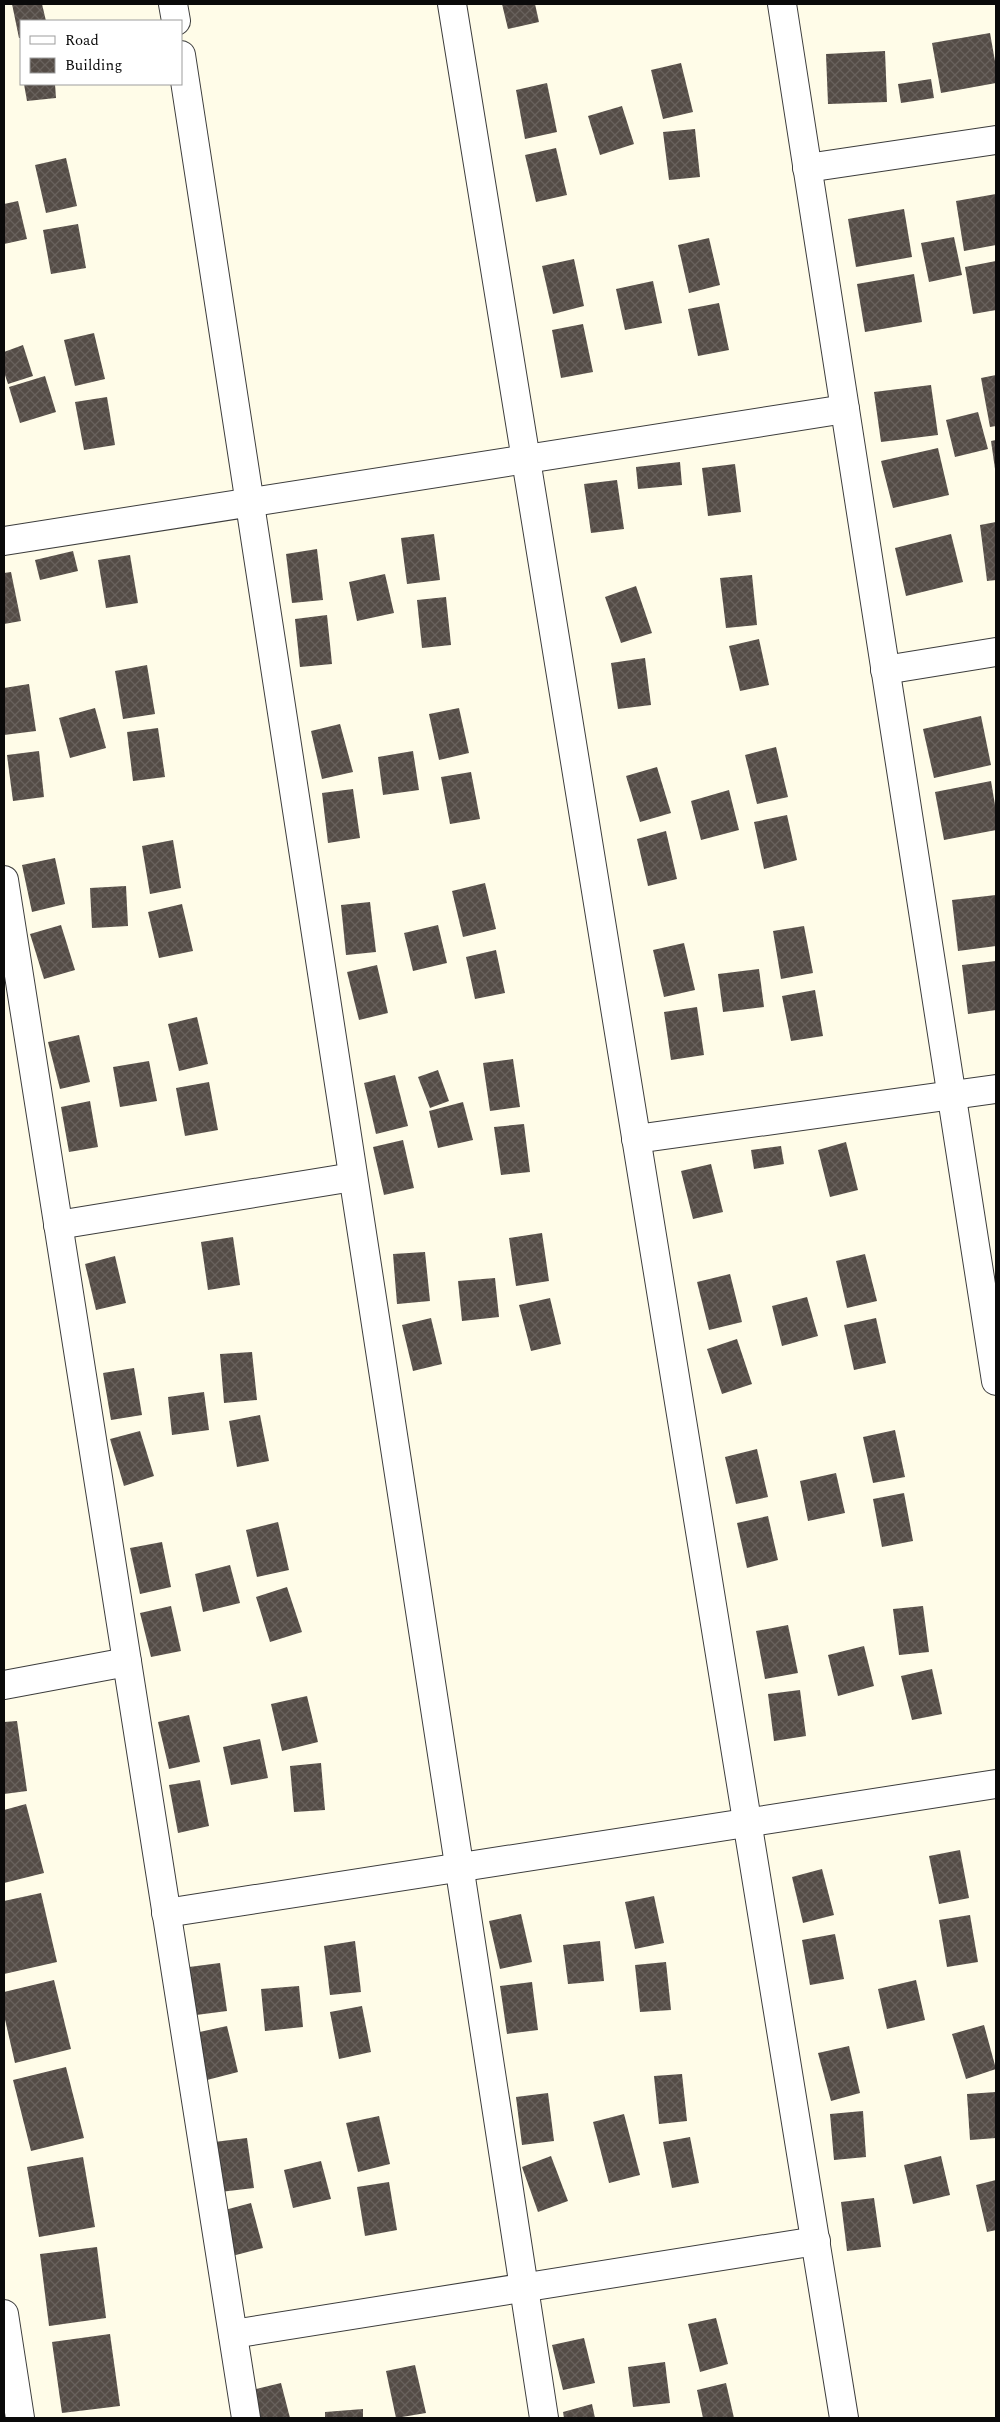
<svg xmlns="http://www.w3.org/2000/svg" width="1000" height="2422" viewBox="0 0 1000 2422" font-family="Spectral,serif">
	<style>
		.building { fill: url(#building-cross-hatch) }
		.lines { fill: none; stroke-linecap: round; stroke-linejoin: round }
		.street-casing { stroke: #3d3d3d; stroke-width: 30 }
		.street { stroke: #fff; stroke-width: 28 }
	</style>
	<defs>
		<pattern id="building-cross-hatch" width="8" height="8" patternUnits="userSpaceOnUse" patternTransform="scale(1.25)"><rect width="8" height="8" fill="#544c46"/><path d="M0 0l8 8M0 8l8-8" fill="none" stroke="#68615c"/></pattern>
	</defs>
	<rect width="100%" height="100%" fill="#fffce8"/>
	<!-- building -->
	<g class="building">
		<path d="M12 4H42L46 21H21V38H19Z"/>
		<path d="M502 4H535L539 22 508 29Z"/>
		<path d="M990 33 996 67V83L941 93 932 43Z"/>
		<path d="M885 51 887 102 828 104 826 54Z"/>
		<path d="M681 63 693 112 663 119 651 70Z"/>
		<path d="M931 79 934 98 901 103 898 84Z"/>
		<path d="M547 83 557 132 525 139 516 90Z"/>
		<path d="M24 84H55L56 98 27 101Z"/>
		<path d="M622 106 634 144 600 155 588 116Z"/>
		<path d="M695 129 700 177 669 180 663 132Z"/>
		<path d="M556 148 567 195 536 202 525 155Z"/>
		<path d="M66 158 77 206 46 213 35 165Z"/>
		<path d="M996 194V245L964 251 956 201Z"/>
		<path d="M18 201 27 239 4 244V204Z"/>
		<path d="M904 209 912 257 856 267 848 219Z"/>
		<path d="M78 224 86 268 51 274 43 230Z"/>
		<path d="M954 237 962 275 929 282 921 243Z"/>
		<path d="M709 238 720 285 689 293 678 245Z"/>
		<path d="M574 259 584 306 553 314 542 266Z"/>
		<path d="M996 261V310L973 314 965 267Z"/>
		<path d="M914 274 922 322 865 332 857 284Z"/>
		<path d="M653 281 662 323 625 330 616 289Z"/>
		<path d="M719 303 729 350 698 356 688 309Z"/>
		<path d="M583 324 593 372 561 378 552 330Z"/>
		<path d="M94 333 105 379 75 386 64 340Z"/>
		<path d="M23 345 33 376 8 384 4 372V352Z"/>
		<path d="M996 375V426L990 427 981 378Z"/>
		<path d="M45 376 56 412 20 423 9 387Z"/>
		<path d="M931 385 938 435 881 442 874 392Z"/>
		<path d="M107 397 115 445 84 450 75 402Z"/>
		<path d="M978 412 988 449 955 457 946 420Z"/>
		<path d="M996 440V469H995L991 441Z"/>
		<path d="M938 448 949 495 893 508 881 461Z"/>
		<path d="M680 462 682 485 638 489 636 467Z"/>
		<path d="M735 464 741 512 708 516 702 468Z"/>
		<path d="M617 480 624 529 591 533 584 484Z"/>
		<path d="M996 522V580L987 581 980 525Z"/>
		<path d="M434 534 440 580 407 584 401 538Z"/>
		<path d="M951 534 963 582 906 596 895 548Z"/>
		<path d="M317 549 323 600 292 603 286 554Z"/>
		<path d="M73 551 78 571 40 580 35 560Z"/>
		<path d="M130 555 138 603 106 608 98 560Z"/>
		<path d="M11 572 21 621 4 624V573Z"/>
		<path d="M385 574 394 613 357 621 349 582Z"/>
		<path d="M752 575 757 625 726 628 720 578Z"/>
		<path d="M636 586 652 633 621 643 605 597Z"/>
		<path d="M446 597 451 645 422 648 417 600Z"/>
		<path d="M327 615 332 664 300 667 295 619Z"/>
		<path d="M759 639 769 685 740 691 729 646Z"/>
		<path d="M645 658 651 705 618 709 611 663Z"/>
		<path d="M147 665 155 714 123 719 115 671Z"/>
		<path d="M29 684 36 731 4 735V688Z"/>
		<path d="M95 708 106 748 70 758 59 718Z"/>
		<path d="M459 708 469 753 439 760 429 714Z"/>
		<path d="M981 716 991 765 934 778 923 729Z"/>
		<path d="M340 724 353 772 322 779 311 731Z"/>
		<path d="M158 728 165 777 133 781 127 732Z"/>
		<path d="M776 747 788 797 757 804 745 755Z"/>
		<path d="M39 751 44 797 13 801 7 755Z"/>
		<path d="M413 751 419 790 383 795 378 757Z"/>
		<path d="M657 767 671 813 640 822 626 776Z"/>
		<path d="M471 772 480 819 450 824 441 777Z"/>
		<path d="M991 781 996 811V830L944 840 935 792Z"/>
		<path d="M353 789 360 838 328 843 322 793Z"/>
		<path d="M729 790 739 830 701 840 691 801Z"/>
		<path d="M787 815 797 860 764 869 754 822Z"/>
		<path d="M666 831 677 879 648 886 637 839Z"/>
		<path d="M173 840 181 888 150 894 142 846Z"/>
		<path d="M55 858 65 904 32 912 22 865Z"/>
		<path d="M485 883 496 929 463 937 452 891Z"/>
		<path d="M126 886 128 926 92 928 90 888Z"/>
		<path d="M996 895V946L958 951 952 900Z"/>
		<path d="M370 902 376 952 346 955 341 905Z"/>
		<path d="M182 904 193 951 159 958 148 912Z"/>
		<path d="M61 925 75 970 44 979 30 934Z"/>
		<path d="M438 925 447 963 413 971 404 933Z"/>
		<path d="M804 926 813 973 781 979 773 931Z"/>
		<path d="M684 943 695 990 664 997 653 950Z"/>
		<path d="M496 950 505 993 475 999 466 957Z"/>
		<path d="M996 961V1010L968 1014 962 965Z"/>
		<path d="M377 965 388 1013 359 1020 347 972Z"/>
		<path d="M759 969 764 1007 723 1012 718 974Z"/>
		<path d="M815 990 823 1036 791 1041 782 996Z"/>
		<path d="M697 1007 704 1055 671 1060 664 1012Z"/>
		<path d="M197 1017 208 1064 179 1071 168 1024Z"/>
		<path d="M79 1035 90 1082 60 1089 48 1042Z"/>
		<path d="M513 1059 520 1107 490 1111 483 1063Z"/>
		<path d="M149 1061 157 1101 120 1107 113 1067Z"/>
		<path d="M438 1070 449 1101 430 1108 418 1077Z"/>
		<path d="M395 1075 408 1126 376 1134 364 1083Z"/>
		<path d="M209 1082 218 1130 185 1136 176 1088Z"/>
		<path d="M90 1101 98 1147 69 1152 61 1107Z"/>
		<path d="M463 1102 473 1140 438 1148 429 1111Z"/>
		<path d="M524 1124 530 1172 501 1175 494 1127Z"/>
		<path d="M403 1140 414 1188 384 1195 373 1147Z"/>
		<path d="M846 1142 858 1190 830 1197 818 1150Z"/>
		<path d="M781 1146 784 1164 754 1169 751 1150Z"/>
		<path d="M711 1164 723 1212 693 1219 681 1171Z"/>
		<path d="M542 1233 549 1281 516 1286 509 1238Z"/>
		<path d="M233 1237 240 1285 208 1290 201 1242Z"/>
		<path d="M425 1252 430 1301 397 1304 393 1254Z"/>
		<path d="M865 1254 877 1301 847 1308 836 1261Z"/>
		<path d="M115 1256 126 1303 96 1310 85 1264Z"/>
		<path d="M730 1274 742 1322 709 1330 697 1282Z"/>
		<path d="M495 1278 499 1317 462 1321 458 1281Z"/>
		<path d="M807 1297 818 1336 782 1346 772 1306Z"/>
		<path d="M550 1298 561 1344 531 1351 519 1305Z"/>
		<path d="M431 1318 442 1364 413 1371 402 1325Z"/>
		<path d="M876 1318 886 1363 854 1370 844 1325Z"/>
		<path d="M737 1339 752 1384 722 1394 707 1349Z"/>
		<path d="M252 1352 257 1400 224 1403 220 1354Z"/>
		<path d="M134 1368 142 1415 111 1420 103 1373Z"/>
		<path d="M204 1392 209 1430 172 1435 168 1397Z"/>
		<path d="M260 1415 269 1461 237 1467 229 1421Z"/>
		<path d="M895 1430 905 1477 873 1483 863 1437Z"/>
		<path d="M140 1431 154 1476 124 1486 110 1439Z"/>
		<path d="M757 1449 768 1497 736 1504 725 1457Z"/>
		<path d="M836 1473 845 1513 808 1521 800 1481Z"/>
		<path d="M904 1493 913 1541 882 1547 873 1499Z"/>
		<path d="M768 1516 778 1560 747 1568 737 1523Z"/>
		<path d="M278 1522 289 1570 257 1577 246 1530Z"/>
		<path d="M162 1542 171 1587 140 1594 130 1548Z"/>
		<path d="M230 1565 240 1603 203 1612 195 1574Z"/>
		<path d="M287 1587 302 1632 270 1642 256 1597Z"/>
		<path d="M171 1606 181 1651 151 1657 140 1613Z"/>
		<path d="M923 1606 929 1652 899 1655 893 1609Z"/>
		<path d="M788 1625 798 1673 765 1679 756 1631Z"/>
		<path d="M864 1646 874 1686 838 1696 828 1655Z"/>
		<path d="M932 1669 942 1714 912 1720 901 1676Z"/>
		<path d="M800 1690 806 1736 774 1741 768 1694Z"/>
		<path d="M307 1696 318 1742 282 1751 271 1704Z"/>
		<path d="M189 1715 200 1762 169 1769 158 1722Z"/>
		<path d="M17 1721 27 1791 4 1794V1722Z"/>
		<path d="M260 1739 268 1778 231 1785 223 1747Z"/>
		<path d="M321 1763 325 1810 294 1812 290 1766Z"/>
		<path d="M200 1780 209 1826 178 1833 169 1785Z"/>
		<path d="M26 1804 44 1873 4 1883V1810Z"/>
		<path d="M960 1850 969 1898 939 1904 929 1856Z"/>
		<path d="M822 1869 834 1915 803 1923 792 1877Z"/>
		<path d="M41 1893 57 1962 4 1974V1901Z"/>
		<path d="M654 1896 664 1943 635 1949 625 1902Z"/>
		<path d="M521 1914 532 1962 500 1969 489 1921Z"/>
		<path d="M970 1915 978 1962 947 1967 939 1920Z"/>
		<path d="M835 1934 844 1979 810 1985 802 1940Z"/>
		<path d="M355 1941 361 1992 330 1995 324 1946Z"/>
		<path d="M600 1941 604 1981 568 1984 563 1945Z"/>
		<path d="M666 1962 671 2010 640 2012 635 1965Z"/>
		<path d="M220 1963 227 2011 196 2015 189 1967Z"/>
		<path d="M54 1980 71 2049 15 2063 4 2015V1992Z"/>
		<path d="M916 1980 925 2020 887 2029 878 1989Z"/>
		<path d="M532 1982 538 2030 507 2034 500 1986Z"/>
		<path d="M299 1986 303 2027 265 2031 261 1989Z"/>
		<path d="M362 2006 371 2052 339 2059 330 2012Z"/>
		<path d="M984 2025 996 2069 966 2079 952 2034Z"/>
		<path d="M227 2026 238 2072 207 2080 195 2033Z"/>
		<path d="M849 2046 860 2093 831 2101 818 2053Z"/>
		<path d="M66 2067 84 2138 31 2151 13 2080Z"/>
		<path d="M682 2074 687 2121 659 2124 654 2076Z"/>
		<path d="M996 2092V2138L970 2140 967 2094Z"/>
		<path d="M548 2093 554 2141 522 2145 516 2097Z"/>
		<path d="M863 2111 866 2157 834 2160 830 2114Z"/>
		<path d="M624 2114 640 2175 609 2183 593 2122Z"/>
		<path d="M379 2116 390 2164 358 2172 346 2123Z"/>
		<path d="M690 2137 699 2183 672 2188 663 2142Z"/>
		<path d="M247 2138 254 2188 220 2192 214 2142Z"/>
		<path d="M551 2156 568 2201 538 2212 522 2167Z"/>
		<path d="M941 2156 950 2195 913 2204 904 2165Z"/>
		<path d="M83 2157 95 2227 39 2237 27 2167Z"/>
		<path d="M321 2161 331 2199 293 2208 284 2170Z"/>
		<path d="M996 2180V2230L987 2232 976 2185Z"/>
		<path d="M389 2182 397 2230 365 2236 357 2187Z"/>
		<path d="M874 2198 881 2247 847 2251 841 2202Z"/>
		<path d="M251 2203 263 2248 232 2256 221 2211Z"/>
		<path d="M97 2247 106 2318 49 2326 40 2254Z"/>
		<path d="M716 2318 728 2364 700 2372 688 2324Z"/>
		<path d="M110 2334 120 2406 62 2413 52 2342Z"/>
		<path d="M584 2338 595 2383 563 2390 552 2345Z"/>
		<path d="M665 2362 670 2403 633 2407 628 2367Z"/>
		<path d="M415 2365 426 2413 396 2418 386 2371Z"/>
		<path d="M281 2383 290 2418H255L248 2391Z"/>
		<path d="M726 2383 734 2418H703L697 2390Z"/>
		<path d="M592 2404 595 2418H564L563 2412Z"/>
		<path d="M363 2409V2418H325V2412Z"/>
	</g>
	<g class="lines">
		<defs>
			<g id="street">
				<path d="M173 4 176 21"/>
				<path d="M452 4 844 2418"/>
				<path d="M782 4 996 1381"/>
				<path d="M181 55 544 2418"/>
				<path d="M807 168 996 140"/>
				<path d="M4 541 845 409"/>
				<path d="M885 670 996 652"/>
				<path d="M4 880 246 2418"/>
				<path d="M636 1139 996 1089"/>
				<path d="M58 1225 353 1177"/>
				<path d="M4 1685 127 1662"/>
				<path d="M166 1913 996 1784"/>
				<path d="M4 2314 20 2418"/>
				<path d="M233 2334 816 2241"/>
			</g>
		</defs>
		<!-- street casing -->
		<use href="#street" class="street-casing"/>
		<!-- street -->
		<use href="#street" class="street"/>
	</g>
	<!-- border -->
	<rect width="1000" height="2422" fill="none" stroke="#0a0a0a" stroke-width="10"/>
	<!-- legend -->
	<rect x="20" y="20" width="162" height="65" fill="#ffffff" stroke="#9d9d9d"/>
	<rect x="30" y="36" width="25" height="8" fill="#ffffff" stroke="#9d9d9d"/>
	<text x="65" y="45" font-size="15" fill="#0a0a0a">Road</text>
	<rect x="30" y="58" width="25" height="15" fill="url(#building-cross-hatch)" stroke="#9d9d9d"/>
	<text x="65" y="70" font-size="15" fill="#0a0a0a">Building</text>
</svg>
